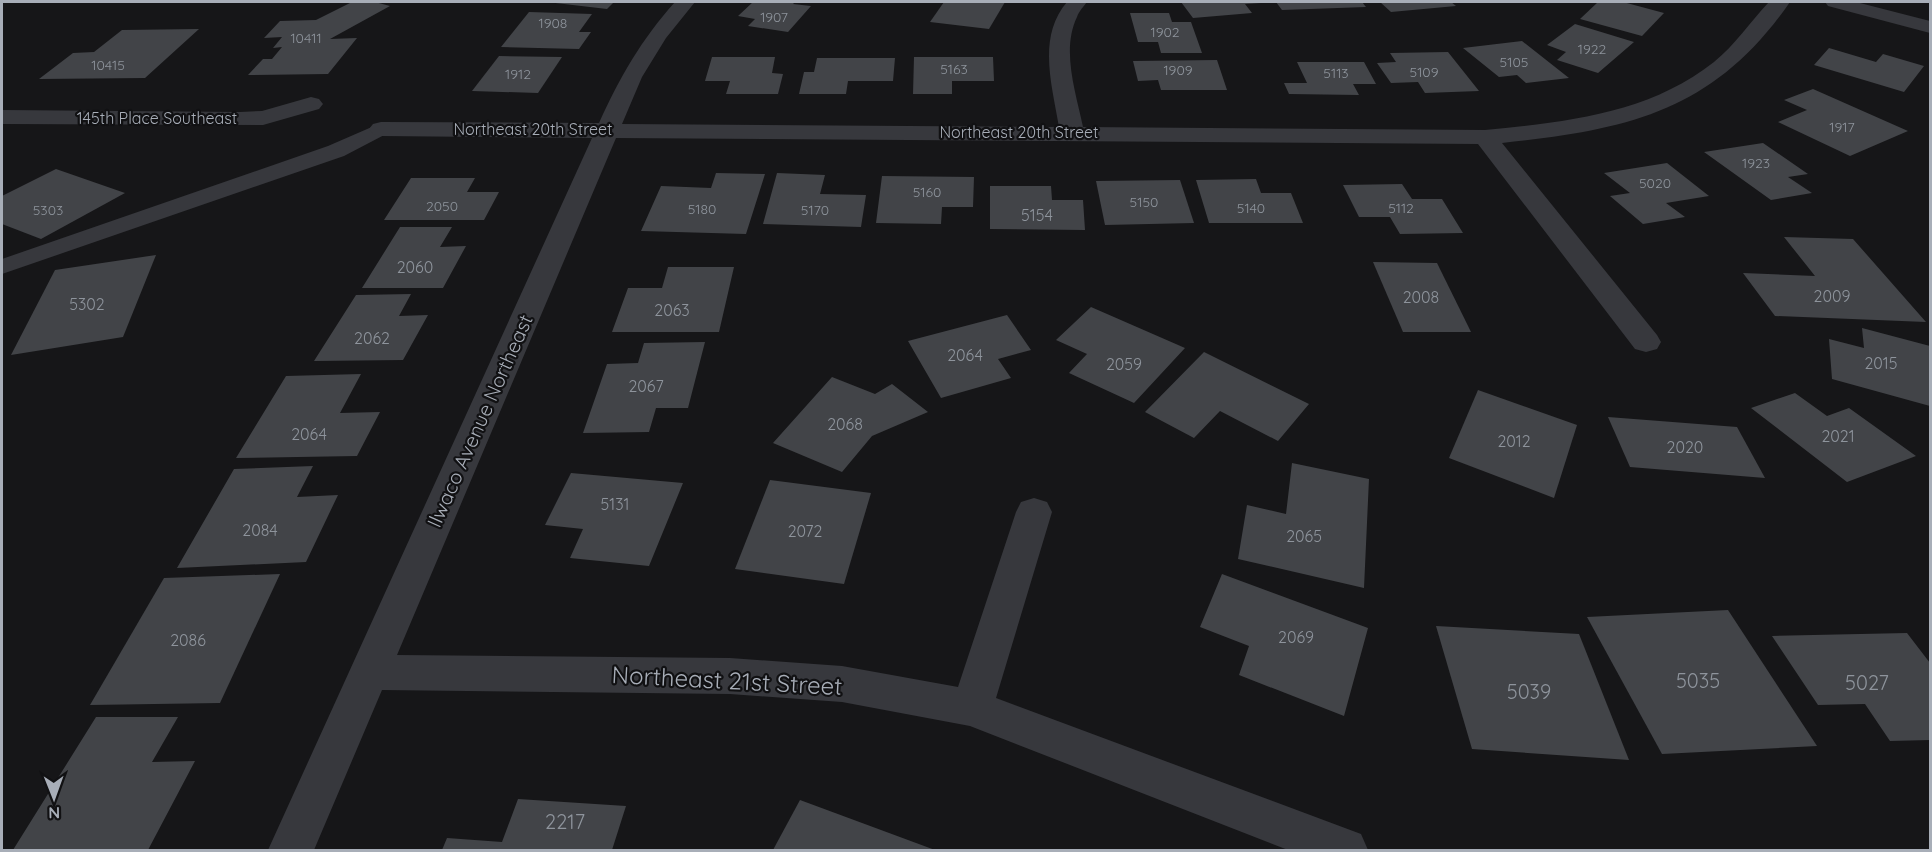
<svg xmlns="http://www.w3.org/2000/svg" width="1932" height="852" viewBox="0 0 1932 852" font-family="Quicksand,sans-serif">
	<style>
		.building { fill: #424448 }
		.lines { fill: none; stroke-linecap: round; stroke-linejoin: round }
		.service { fill: #37383d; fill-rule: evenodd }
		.minor { fill: #37383d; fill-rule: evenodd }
		.labels { text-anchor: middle; stroke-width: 4.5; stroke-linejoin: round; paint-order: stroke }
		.far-number-label { font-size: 14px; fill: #8e949c }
		.far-street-label { font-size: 16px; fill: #a8aeb8; stroke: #111113 }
		.number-label { font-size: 16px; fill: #8e949c }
		.street-label { font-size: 20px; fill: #a8aeb8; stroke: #111113 }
		.near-number-label { font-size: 20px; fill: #8e949c }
		.near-street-label { font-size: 24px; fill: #a8aeb8; stroke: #111113 }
	</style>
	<rect width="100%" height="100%" fill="#161618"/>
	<!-- building -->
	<g class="building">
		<path d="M352 2H375L390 6 330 39 357 38 328 74 248 75 263 59H272L282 47 273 48 282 37 264 38 280 21 316 20Z"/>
		<path d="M547 2H614L607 9Z"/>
		<path d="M753 2H795L793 4 811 6 788 32 748 26 755 19 738 16Z"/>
		<path d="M944 2H1005L989 29 930 22Z"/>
		<path d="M1181 2H1261V3L1245 4 1252 13 1193 18Z"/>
		<path d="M1276 2H1362L1366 7 1282 10Z"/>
		<path d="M1380 2H1451L1456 6 1391 12Z"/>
		<path d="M1598 2H1623L1664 13 1642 36 1580 19Z"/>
		<path d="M529 12 592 14 579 32H591L579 49 501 47Z"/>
		<path d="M1130 13H1169L1172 22H1191L1202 53H1161L1158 42H1138Z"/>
		<path d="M1575 24 1634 42 1598 73 1557 60 1566 52 1547 45Z"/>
		<path d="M199 29 145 78 39 79 73 53 94 52 122 30Z"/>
		<path d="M1522 41 1569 78 1526 83 1517 75 1499 77 1463 48Z"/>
		<path d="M1829 48 1876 62 1883 54 1924 66 1904 92 1814 65Z"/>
		<path d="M1448 52 1479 91 1425 93 1418 82 1391 83 1377 63 1396 62 1390 53Z"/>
		<path d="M499 56 562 57 538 93 472 91Z"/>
		<path d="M712 57H775L772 73 783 74 778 94H726L730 81H705Z"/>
		<path d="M914 57H993L994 81H952V94H913Z"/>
		<path d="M817 58H895L893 81H848L846 94H799L804 72H814Z"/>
		<path d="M1217 60 1227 90H1161L1158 80 1138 81 1133 61Z"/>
		<path d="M1297 62H1364L1376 84H1353L1359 95 1289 94 1284 83H1307Z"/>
		<path d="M1813 89 1908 131 1850 156 1778 122 1807 110 1784 100Z"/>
		<path d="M1763 143 1808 174 1788 177 1812 193 1771 200 1704 152Z"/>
		<path d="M1667 163 1709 196 1666 203 1685 217 1643 224 1610 196 1630 193 1604 173Z"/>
		<path d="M56 169 125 193 41 239 2 224V196Z"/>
		<path d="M716 173 765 174 746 234 641 231 661 186 711 188Z"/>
		<path d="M777 173 825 175 820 194 866 195 861 227 763 224Z"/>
		<path d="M882 176 974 177 973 207H942L941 224 876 223Z"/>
		<path d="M411 178H475L467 192H499L484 220H384Z"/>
		<path d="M1256 179 1261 193H1291L1303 223H1209L1196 180Z"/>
		<path d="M1180 180 1194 223 1105 225 1096 181Z"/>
		<path d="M1402 184 1412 199H1442L1463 233 1400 234 1390 217H1359L1343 185Z"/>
		<path d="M990 186H1051L1052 200H1083L1085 230 990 229Z"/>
		<path d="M400 227H452L440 247 466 246 443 288H362Z"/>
		<path d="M1784 237 1853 239 1926 322 1775 316 1743 273 1815 276Z"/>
		<path d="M156 255 123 337 11 355 55 270Z"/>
		<path d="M1373 262 1437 263 1471 332H1403Z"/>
		<path d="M668 267H734L719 332H612L628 288H662Z"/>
		<path d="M411 294 399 316 428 315 403 360 314 361 356 295Z"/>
		<path d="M1091 307 1185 348 1134 403 1069 373 1087 354 1056 340Z"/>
		<path d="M1007 315 1031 350 998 359 1011 378 941 398 908 341Z"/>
		<path d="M1862 328 1930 346V406L1832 379 1829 339 1864 348Z"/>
		<path d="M705 342 688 408H656L649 432 583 433 607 364 638 363 644 343Z"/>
		<path d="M1204 352 1309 404 1278 441 1220 411 1194 438 1145 412Z"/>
		<path d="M361 374 340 413 380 412 357 456 236 458 286 376Z"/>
		<path d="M832 377 875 394 892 384 928 412 872 436 842 472 773 443Z"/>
		<path d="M1478 390 1577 425 1554 498 1449 458Z"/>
		<path d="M1795 393 1827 416 1849 408 1916 456 1847 482 1751 408Z"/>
		<path d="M1608 417 1737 427 1765 478 1630 467Z"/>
		<path d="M1292 463 1369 479 1364 588 1238 559 1247 505 1286 514Z"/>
		<path d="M313 466 297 497 338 495 306 562 177 568 234 469Z"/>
		<path d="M571 473 683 483 649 566 570 558 583 529 545 525Z"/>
		<path d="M770 480 871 493 844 584 735 569Z"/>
		<path d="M280 574 220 703 90 705 164 578Z"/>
		<path d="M1222 574 1368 628 1344 716 1239 675 1249 646 1200 627Z"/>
		<path d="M1728 610 1817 746 1662 754 1587 617Z"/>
		<path d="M1436 626 1579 634 1629 760 1472 749Z"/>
		<path d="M1907 633 1930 663V740L1890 741 1865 704 1818 705 1772 636Z"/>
		<path d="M96 717H178L152 762 195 761 148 850H13Z"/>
		<path d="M518 799 626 806 612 850H442L447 838 502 842Z"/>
		<path d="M800 800 935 850H773Z"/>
	</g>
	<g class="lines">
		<!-- service -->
		<path class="service" d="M381 123 388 125 391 129 388 133 344 156 2 274V259L328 146Z"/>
		<!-- minor -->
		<g class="minor">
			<path d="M675 2H695L666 38 642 77 622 124 1059 127C1052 85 1037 37 1067 2H1087C1084 6 1079 11 1077 17 1061 50 1076 93 1083 127L1485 130C1566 122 1648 114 1714 62 1735 45 1751 21 1769 2H1790C1714 112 1627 130 1502 143L1657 335 1661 342 1657 349 1646 352 1635 349 1478 144 616 138 397 655 730 658 842 666 958 687 1016 512 1021 502 1034 498 1047 502 1052 512 996 698 1361 834 1368 850H1288L970 726 842 702 730 694 382 690 314 850H268L592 138 381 136 373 134 369 129 373 124 381 122 599 123C620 77 641 40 675 2Z"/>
			<path d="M1825 2H1856L1930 21V33L1828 6Z"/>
			<path d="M311 97 319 99 323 104 319 109 263 125 2 124V110L240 112 262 111Z"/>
		</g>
	</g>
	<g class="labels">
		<!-- far-number labels -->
		<g class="far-number-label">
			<text x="774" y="22">1907</text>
			<text x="553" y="28">1908</text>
			<text x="1165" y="37">1902</text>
			<text x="306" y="43">10411</text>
			<text x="1592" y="54">1922</text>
			<text x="1514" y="67">5105</text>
			<text x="108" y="70">10415</text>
			<text x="954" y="74">5163</text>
			<text x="1178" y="75">1909</text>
			<text x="1424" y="77">5109</text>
			<text x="1336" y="78">5113</text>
			<text x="518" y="79">1912</text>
			<text x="1842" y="132">1917</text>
			<text x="1756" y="168">1923</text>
			<text x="1655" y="188">5020</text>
			<text x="927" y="197">5160</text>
			<text x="1144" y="207">5150</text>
			<text x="442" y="211">2050</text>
			<text x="1251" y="213">5140</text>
			<text x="1401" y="213">5112</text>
			<text x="702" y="214">5180</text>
			<text x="48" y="215">5303</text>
			<text x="815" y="215">5170</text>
		</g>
		<!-- far-street labels -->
		<g class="far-street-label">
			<text x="157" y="124">145th Place Southeast</text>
			<text x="533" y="135">Northeast 20th Street</text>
			<text x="1019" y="138">Northeast 20th Street</text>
		</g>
		<!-- number labels -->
		<g class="number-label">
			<text x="1037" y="221">5154</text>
			<text x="415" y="273">2060</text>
			<text x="1832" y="302">2009</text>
			<text x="1421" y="303">2008</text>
			<text x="87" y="310">5302</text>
			<text x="672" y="316">2063</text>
			<text x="372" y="344">2062</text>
			<text x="965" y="361">2064</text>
			<text x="1881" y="369">2015</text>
			<text x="1124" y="370">2059</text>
			<text x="646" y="392">2067</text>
			<text x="845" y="430">2068</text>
			<text x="309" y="440">2064</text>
			<text x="1838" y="442">2021</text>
			<text x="1514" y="447">2012</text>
			<text x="1685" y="453">2020</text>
			<text x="615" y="510">5131</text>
			<text x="260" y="536">2084</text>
			<text x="805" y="537">2072</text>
			<text x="1304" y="542">2065</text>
			<text x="1296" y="643">2069</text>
			<text x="188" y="646">2086</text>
		</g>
		<!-- street labels -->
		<g class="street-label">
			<text transform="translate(480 421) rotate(-66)" y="7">Ilwaco Avenue Northeast</text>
		</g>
		<!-- near-number labels -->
		<g class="near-number-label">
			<text x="1698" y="688">5035</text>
			<text x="1867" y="690">5027</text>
			<text x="1529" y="699">5039</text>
			<text x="565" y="829">2217</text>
		</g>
		<!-- near-street labels -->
		<g class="near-street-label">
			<text transform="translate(727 681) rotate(3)" y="8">Northeast 21st Street</text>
		</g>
	</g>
	<!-- border -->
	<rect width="1932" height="852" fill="none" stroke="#a8aeb8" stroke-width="6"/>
	<!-- north arrow -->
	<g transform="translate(54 798) rotate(179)" stroke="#111113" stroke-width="4.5" paint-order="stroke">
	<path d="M0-4.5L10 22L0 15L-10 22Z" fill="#a8aeb8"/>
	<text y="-9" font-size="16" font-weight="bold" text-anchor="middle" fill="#a8aeb8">N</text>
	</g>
</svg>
